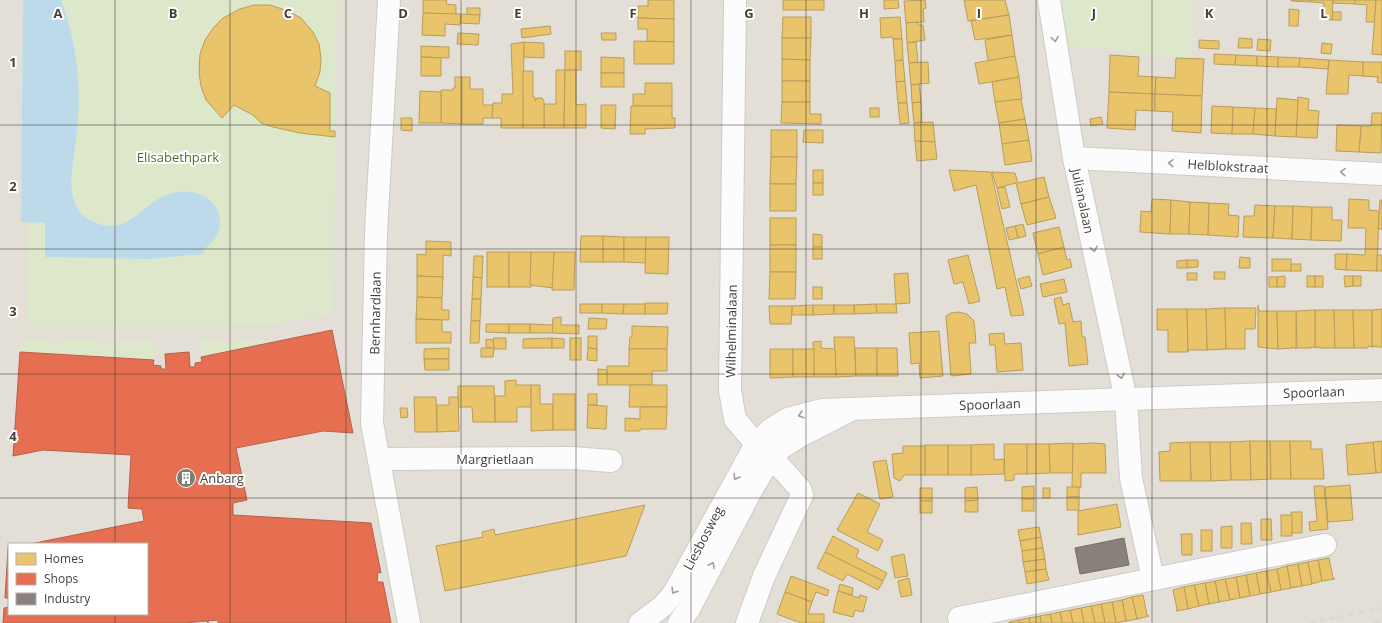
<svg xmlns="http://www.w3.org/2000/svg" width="1382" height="623" viewBox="0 0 1382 623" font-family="'Open Sans',sans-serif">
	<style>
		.residential { fill: #e3dfd7; fill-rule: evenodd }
		.green { fill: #dde8cb }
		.water { fill: #bddaea }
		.homes { fill: #e9c46a; stroke: #b89c5a }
		.shops { fill: #e76f51; stroke: #b66049 }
		.industry { fill: #8a817c; stroke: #756d67 }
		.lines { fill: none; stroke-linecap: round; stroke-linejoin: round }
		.minor-casing { stroke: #cdcbc7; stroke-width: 24 }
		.minor { stroke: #fdfcfc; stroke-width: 22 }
		.rail { stroke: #d9d9d8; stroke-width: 3; stroke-dasharray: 5 5; stroke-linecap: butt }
		.oneway { stroke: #a09d99 }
		.grid { fill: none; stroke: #443e36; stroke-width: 1; stroke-opacity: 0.55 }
		.labels { text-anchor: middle; stroke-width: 4; stroke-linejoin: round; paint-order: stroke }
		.park-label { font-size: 13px; fill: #4a722e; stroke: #fff }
		.street-label { font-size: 13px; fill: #443e36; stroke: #fff }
		.poi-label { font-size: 13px; fill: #443e36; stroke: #fff; text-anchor: start }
		.grid-label { font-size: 13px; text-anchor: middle; font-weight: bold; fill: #443e36; stroke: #fff; stroke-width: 4; stroke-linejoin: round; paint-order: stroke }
	</style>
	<rect width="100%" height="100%" fill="#efedea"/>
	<!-- residential -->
	<path class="residential" d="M0 0H1382V623H0ZM9 544H147V614H9Z"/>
	<!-- green -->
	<g class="green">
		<path d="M23 0H337L333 314 271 325 28 326 29 223 21 222Z"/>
		<path d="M1057 0H1194L1191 59 1065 45Z"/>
		<path d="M50 340V345L62 344V340H99V344H114V341H154V360L20 352 21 341Z"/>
		<path d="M199 340 224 341V344H237L238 340 278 341 202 357Z"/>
	</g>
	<!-- water -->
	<path class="water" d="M23 0H61C75 37 81 79 78 118 77 140 72 161 71 183 72 192 73 201 78 209 86 222 110 231 124 223 145 213 154 195 179 192 205 188 230 210 216 237 213 242 208 246 203 250L205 254 150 259 45 257V223L21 222Z"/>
	<!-- homes -->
	<g class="homes">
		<path d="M423 0H447L446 4 456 5V15L423 13Z"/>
		<path d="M648 0H674V19L638 18V6H648Z"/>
		<rect x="783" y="0" width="41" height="10"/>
		<path d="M884 0H898L899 8 884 9Z"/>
		<path d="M925 0 926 8 923 9 924 22 906 23 904 1Z"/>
		<path d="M964 0H1005L1009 15 968 21Z"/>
		<path d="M1291 0H1312V2L1291 1Z"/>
		<path d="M1312 0H1333L1332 20 1323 19 1324 3 1312 2Z"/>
		<path d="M1333 0H1355V4L1333 3Z"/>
		<path d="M1355 0H1376L1375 22H1366L1367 5 1355 4Z"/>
		<path d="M1376 0H1382V55L1372 54Z"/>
		<path d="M254 5H270L288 11 301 18 313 32 319 44 321 58 320 72 315 86 330 93V131H335V137L300 133 273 127 261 123 253 115 234 105 222 118 206 100 201 86 199 73 200 54 205 40 214 27 223 18 240 9Z"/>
		<rect x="467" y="8" width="13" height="7"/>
		<path d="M1289 9 1299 10 1298 26H1289Z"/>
		<path d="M1333 12H1341V20H1332Z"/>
		<path d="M423 13 461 14 460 25 445 24V36L422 35Z"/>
		<path d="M461 14 480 15 479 24 460 23Z"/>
		<path d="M1009 15 1012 35 975 40 971 21Z"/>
		<path d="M783 17H811V38H782Z"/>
		<path d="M900 17 902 39H893V37L881 38 880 18Z"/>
		<path d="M638 18 674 19V42L647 41V29H638Z"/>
		<path d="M918 22V25H923L925 40 907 43 906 23Z"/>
		<path d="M550 26 551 34 522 38 521 29Z"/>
		<path d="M458 33 479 34 478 45 457 44Z"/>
		<path d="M601 33H616V40H602Z"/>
		<path d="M1012 35 1015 56 988 61 985 40Z"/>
		<path d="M782 38H811L810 60 782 59Z"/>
		<path d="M1239 38 1252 39V48H1238Z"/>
		<path d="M893 39H902L903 60 895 61Z"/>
		<path d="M1258 39 1271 40 1270 51 1257 50Z"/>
		<path d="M1199 40 1219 41V49L1199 48Z"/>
		<path d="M634 41 674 42V64H634Z"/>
		<path d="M524 42 523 128H501V118H492L493 103H502V94H513L511 44Z"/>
		<path d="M524 42 544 43V58L524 57Z"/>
		<path d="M916 42 918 62 909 63 907 43Z"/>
		<path d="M1322 43 1332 44 1331 54 1321 53Z"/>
		<path d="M421 46 449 47V58L421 57Z"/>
		<rect x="565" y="51" width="16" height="19"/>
		<path d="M1214 54 1236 55 1235 65 1214 64Z"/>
		<path d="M1110 55 1139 57 1138 76 1156 77 1155 94 1109 92Z"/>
		<path d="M1236 55 1257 56V66L1235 65Z"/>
		<path d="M1015 56 1019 77 979 84 975 63Z"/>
		<path d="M1257 56 1278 57V67L1257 66Z"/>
		<path d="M421 57 441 58V76H421Z"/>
		<path d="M601 57 624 58V73H601Z"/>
		<path d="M1278 57 1300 58 1299 67H1278Z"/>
		<path d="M1176 58 1204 59 1202 96 1155 94 1156 77 1175 78Z"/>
		<path d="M1300 58 1329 60 1328 69 1299 67Z"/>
		<path d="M782 59 810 60V81H782Z"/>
		<path d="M903 60 905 81 896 82 895 61Z"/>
		<path d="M1329 60 1363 62V76L1349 75 1348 94H1326Z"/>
		<path d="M928 62 929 83 911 85 909 63Z"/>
		<path d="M1363 62H1382V83L1377 82 1378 77 1363 76Z"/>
		<path d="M556 70H565L564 128H544V104H556Z"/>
		<path d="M565 70H576V105L586 104V128H564Z"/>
		<path d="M523 71H533V97H535V101L537 98H542L544 101V128H523Z"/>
		<rect x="601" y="73" width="23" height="14"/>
		<path d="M455 77H462V124L441 123V90H453V88H455Z"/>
		<path d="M462 77H470V89H483V105H493L492 118H483V124H462Z"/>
		<path d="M1019 77 1022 99 995 102 992 82Z"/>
		<rect x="782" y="81" width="28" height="21"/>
		<path d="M905 81 907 103H898L896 82Z"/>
		<path d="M645 83H672V106H633V94H645Z"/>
		<path d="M919 84 921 102 912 103 911 85Z"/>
		<path d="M420 91 441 92V123H419Z"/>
		<path d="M1109 92 1155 94V111L1136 110 1135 130 1107 128Z"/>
		<path d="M1155 94 1202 96 1201 133 1172 131 1173 112 1155 111Z"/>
		<path d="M1298 97 1309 99 1308 110 1319 111 1317 138 1296 137Z"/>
		<path d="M1277 98 1298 100 1296 137 1275 136Z"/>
		<path d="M1021 99 1025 119 999 123 995 102Z"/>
		<path d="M782 102H810V114H821V124L781 123Z"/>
		<path d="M921 102 922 122 914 123 912 103Z"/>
		<path d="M898 103H907L909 123 900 124Z"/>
		<path d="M601 105H616L615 129 601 128Z"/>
		<path d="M631 106H672V118H675V128L645 129V134H630Z"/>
		<path d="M1212 106 1233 107 1232 134 1211 133Z"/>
		<path d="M1233 107 1255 108 1253 134H1232Z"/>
		<rect x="870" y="108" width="9" height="9"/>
		<path d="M1255 108 1276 109 1275 136 1253 134Z"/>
		<path d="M1372 113H1382L1381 153 1359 152 1361 126H1371Z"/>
		<path d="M1101 117 1103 124 1091 126 1090 119Z"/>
		<path d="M401 118H412V131L401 130Z"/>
		<path d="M1025 119 1029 140 1002 144 999 123Z"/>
		<path d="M933 122 935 142 915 141 914 123Z"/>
		<path d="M1337 125 1361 126 1359 152 1336 151Z"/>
		<rect x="771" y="130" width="26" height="27"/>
		<path d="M804 130H823V143L803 142Z"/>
		<path d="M1029 140 1032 161 1005 165 1002 144Z"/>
		<path d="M915 141 935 142 937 159 917 161Z"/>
		<path d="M771 157H797L796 184H770Z"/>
		<rect x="813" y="170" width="10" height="13"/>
		<path d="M949 170 991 172 1024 315 1011 316 1005 287 997 289 976 185 954 191Z"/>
		<path d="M992 172 1015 173 1018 183 1044 177 1049 197 1021 204 1016 183 997 188Z"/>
		<rect x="813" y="183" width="10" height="12"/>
		<rect x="770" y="184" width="26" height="27"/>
		<path d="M1005 187 1010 207 1002 209 997 188Z"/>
		<path d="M1049 197 1056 218 1027 225 1021 204Z"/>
		<path d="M1152 199 1171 200 1170 234 1140 232 1141 211 1151 212Z"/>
		<path d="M1349 199 1369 200V210L1379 211 1377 271 1346 270 1347 254 1365 255 1366 228H1348Z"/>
		<path d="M1171 200 1190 202 1189 234H1170Z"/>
		<path d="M1380 200H1382V229H1378Z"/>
		<path d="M1190 202 1209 203 1208 235 1189 234Z"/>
		<path d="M1209 203 1229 204 1228 215 1239 216 1238 237 1208 235Z"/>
		<path d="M1255 205 1275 206 1273 238 1243 237 1244 216H1254Z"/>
		<path d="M1275 206H1293L1292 239 1273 238Z"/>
		<path d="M1293 206 1312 207 1311 240 1292 239Z"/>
		<path d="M1312 207H1332V220H1342L1341 241 1311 240Z"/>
		<rect x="770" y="218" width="26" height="27"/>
		<path d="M1023 224 1026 236 1018 238 1015 226Z"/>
		<path d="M1015 226 1018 238 1009 240 1006 228Z"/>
		<path d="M1059 227 1064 247 1038 254 1033 233Z"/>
		<path d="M813 234 822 235V247H813Z"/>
		<path d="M581 236H603V262H580Z"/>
		<path d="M603 236 624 237V262H603Z"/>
		<path d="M624 237H646V263L624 262Z"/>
		<path d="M646 237H669L668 274 645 273Z"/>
		<path d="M426 241 451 242V256L443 255V277L417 276V254L426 255Z"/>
		<rect x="770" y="245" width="26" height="27"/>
		<rect x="813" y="247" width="9" height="12"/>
		<path d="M1064 247 1067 260 1070 259 1072 267 1043 275 1038 254Z"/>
		<rect x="487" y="252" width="22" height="35"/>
		<rect x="509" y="252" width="22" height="35"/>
		<path d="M531 252H554L553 288 530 285Z"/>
		<path d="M554 252H575L574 290H552Z"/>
		<path d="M1335 254H1347L1346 270 1335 269Z"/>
		<path d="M968 255 980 301 969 304 963 282 954 284 948 260Z"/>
		<rect x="1377" y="255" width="5" height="16"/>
		<path d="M474 256H483L482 278 473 277Z"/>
		<path d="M1240 257 1250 258V268H1239Z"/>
		<rect x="1272" y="259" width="19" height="12"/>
		<path d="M1187 260H1198V267L1187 268Z"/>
		<path d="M1187 260V268H1177V261Z"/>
		<rect x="1291" y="264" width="10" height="7"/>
		<path d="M770 272H796L795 299H769Z"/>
		<rect x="1214" y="272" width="11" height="7"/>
		<path d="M908 273 910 303 896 304 894 274Z"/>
		<rect x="1187" y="273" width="10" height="7"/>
		<path d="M417 276 443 277 442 298 417 297Z"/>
		<path d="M1029 276 1032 286 1021 289 1018 279Z"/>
		<path d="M1285 276V287H1277V277Z"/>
		<rect x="1307" y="276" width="8" height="11"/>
		<rect x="1315" y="276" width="8" height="11"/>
		<path d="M1344 276H1353V286L1345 287Z"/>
		<rect x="1353" y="276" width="8" height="10"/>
		<path d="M473 277 482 278 481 299H472Z"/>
		<rect x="1269" y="277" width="8" height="10"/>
		<path d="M1064 279 1067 292 1043 297 1040 284Z"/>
		<rect x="813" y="287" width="9" height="12"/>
		<path d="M417 297 442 298V310H449V320L416 319Z"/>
		<path d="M1061 297 1063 305 1069 303 1073 322 1081 321 1082 337H1085L1088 364 1069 366 1065 323 1059 324 1054 299Z"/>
		<path d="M472 299H481L480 321H471Z"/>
		<path d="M645 303H668L667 314H645Z"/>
		<rect x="580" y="304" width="22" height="9"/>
		<path d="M602 304H624L623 314 602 313Z"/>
		<path d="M624 304H645V314H623Z"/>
		<path d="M876 304 877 313 854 314V305Z"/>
		<path d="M876 304H896L897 313H877Z"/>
		<path d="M813 305H834V314L813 315Z"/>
		<path d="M813 305V315H792V306Z"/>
		<rect x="834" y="305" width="20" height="9"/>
		<path d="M1258 305 1259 311H1277L1278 349 1258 347Z"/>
		<path d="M769 306H792L791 324H770Z"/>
		<path d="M1225 308 1226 349 1207 350 1206 309Z"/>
		<path d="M1225 308H1256L1255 329H1245V349H1226Z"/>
		<path d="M1157 309H1187L1188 352H1168V330H1157Z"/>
		<path d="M1187 309H1206L1207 350H1188V352Z"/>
		<path d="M1382 309V347H1377V346L1372 347V310Z"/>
		<path d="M1315 310H1334L1335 348H1320V347L1315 348Z"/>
		<path d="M1315 310V348L1314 347H1311V348H1297L1296 311Z"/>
		<path d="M1334 310H1353L1354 348H1335Z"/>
		<path d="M1353 310H1372V347L1368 346V348H1354Z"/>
		<path d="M1277 311H1296V349L1293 347V348L1278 349Z"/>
		<path d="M958 312 967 314 974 321 976 343H969L971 374 951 376 946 316 951 313Z"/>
		<path d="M561 317V325H579V334L552 333 553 318Z"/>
		<path d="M589 318 607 319 606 329H588Z"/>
		<path d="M416 319 442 320V332H451V343H416Z"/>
		<path d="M471 321H480L479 343H470Z"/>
		<path d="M486 324H509V333L486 332Z"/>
		<rect x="509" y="324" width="21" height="9"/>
		<path d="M530 324 553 325 552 333H530Z"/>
		<path d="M632 326 668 327 667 349H629L630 337H632Z"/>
		<path d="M939 331 943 376 920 378 919 363 911 364 909 333Z"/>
		<path d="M1004 333 1005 344 1021 343 1023 370 997 372 995 345H990L989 334Z"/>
		<path d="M588 336H597V349L588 348Z"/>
		<path d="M834 337H854L856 376 836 377Z"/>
		<path d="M493 338H506V349H494Z"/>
		<path d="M552 338V348H523V339Z"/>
		<path d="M552 338 564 339V348H552Z"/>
		<rect x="570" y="338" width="11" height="22"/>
		<path d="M486 339 493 340 494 348H486Z"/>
		<path d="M821 341V348L835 349 836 377H814L813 342Z"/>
		<path d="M449 348V359H424V349Z"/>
		<path d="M481 348H494L493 357H481Z"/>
		<path d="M588 348 597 349V361L587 360Z"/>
		<path d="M855 348H877V376H856Z"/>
		<path d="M877 348H897L898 376H877Z"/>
		<path d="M629 349H667V371H652V385H607V366H629Z"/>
		<path d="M770 349H793V377L770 378Z"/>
		<rect x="793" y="349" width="21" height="28"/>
		<path d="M424 359H449V370H425Z"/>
		<path d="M598 369 607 370V385H598Z"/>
		<path d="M516 380V385H531V407H517V422H495V396H505V381Z"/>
		<path d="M531 385H540V404H553V430L531 431Z"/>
		<path d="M630 385H667V407H629Z"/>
		<path d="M458 386H494L495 422H473L472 407H458Z"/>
		<rect x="553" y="394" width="22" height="36"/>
		<rect x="588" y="394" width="9" height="11"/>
		<path d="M414 397H436L437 432H415Z"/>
		<path d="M449 397H458L459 431 437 432V405H449Z"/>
		<path d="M588 405 607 406 606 429 587 428Z"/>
		<path d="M640 407H667L666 429H640V431H625V418L640 419Z"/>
		<path d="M400 408H407L408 417 401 418Z"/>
		<path d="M1250 441 1251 480H1231L1230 442Z"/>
		<path d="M1250 441H1270L1271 479 1251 480Z"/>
		<path d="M1270 441H1290L1291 479H1271Z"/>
		<path d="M1290 441H1311V449H1322L1324 479H1291Z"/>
		<path d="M1382 441V472L1376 473 1373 442Z"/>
		<path d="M1190 442H1210L1211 481H1191Z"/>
		<path d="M1190 442 1191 481H1160L1159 452 1170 451V443Z"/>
		<path d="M1210 442H1230L1231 480 1211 481Z"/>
		<path d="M1373 442 1376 473 1348 475 1346 445Z"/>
		<path d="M1073 443V473H1050L1049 444Z"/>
		<path d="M1094 443 1105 444 1106 473H1081V488L1072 487 1073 444Z"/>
		<path d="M994 444V460L1004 459V474L971 475V445Z"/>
		<path d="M1004 444H1027V474H1014V480L1005 481Z"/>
		<path d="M1027 444H1049L1050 473 1027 474Z"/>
		<rect x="925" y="445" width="23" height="30"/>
		<rect x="948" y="445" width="23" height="30"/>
		<path d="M903 446H925V475H904L900 481 894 478 892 454 903 453Z"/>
		<path d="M886 460 893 497 880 499 873 462Z"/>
		<path d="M1350 485 1353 520 1328 522 1325 487Z"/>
		<path d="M1034 486V499H1022V487Z"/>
		<path d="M1314 486H1324L1328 529 1310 531 1309 522 1317 521Z"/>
		<path d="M977 487 978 500 965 501V488Z"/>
		<rect x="1067" y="487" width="12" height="10"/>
		<rect x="920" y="488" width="12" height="13"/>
		<rect x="1043" y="488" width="7" height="10"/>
		<path d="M858 493 880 504 867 532 883 540 878 551 837 530Z"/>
		<rect x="1067" y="497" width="12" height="13"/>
		<rect x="1022" y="499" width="12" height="12"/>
		<path d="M978 500V512H965V501Z"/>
		<rect x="920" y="501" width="12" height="12"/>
		<path d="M1117 504 1121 527 1078 535V511Z"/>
		<path d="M645 505 626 556 445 591 436 546 483 537 482 532 494 529 495 535Z"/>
		<path d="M1291 512H1302V533H1292Z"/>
		<rect x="1281" y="515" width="11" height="21"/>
		<path d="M1261 519H1271L1272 540H1261Z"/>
		<path d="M1241 523H1251L1252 544H1241Z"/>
		<path d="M1232 526V548H1221V527Z"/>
		<path d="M1039 527 1041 537 1020 541 1018 530Z"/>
		<rect x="1201" y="530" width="11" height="21"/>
		<path d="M1181 534H1192V555H1182Z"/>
		<path d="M833 536 859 550 856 557 887 573 883 581 825 552Z"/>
		<path d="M1041 537 1043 548 1022 551 1020 541Z"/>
		<path d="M1043 548 1045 559 1023 562 1022 551Z"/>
		<path d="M825 552 883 581 878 590 847 574 843 581 817 568Z"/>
		<path d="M904 554 908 576 895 578 891 557Z"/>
		<path d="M1329 558 1333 578 1335 579 1322 581 1318 560Z"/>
		<path d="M1045 559 1046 569 1025 572 1023 562Z"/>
		<path d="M1318 560 1322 581 1312 584 1308 562Z"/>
		<path d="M1308 562 1312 584 1302 586 1298 564Z"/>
		<path d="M1298 564 1302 586 1291 588 1287 566Z"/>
		<path d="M1287 566 1291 588 1281 590 1277 569Z"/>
		<path d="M1046 569 1049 580 1027 584 1025 572Z"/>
		<path d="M1277 569 1281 590 1271 592 1266 571Z"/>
		<path d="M1266 571 1271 592 1260 594 1256 573Z"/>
		<path d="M1256 573 1260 594 1250 596 1246 575Z"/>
		<path d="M1246 575 1250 596 1240 598 1236 577Z"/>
		<path d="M791 576 829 590 827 596 816 592 812 602 785 592Z"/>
		<path d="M1236 577 1240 598 1230 600 1225 579Z"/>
		<path d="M909 578 912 595 901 597 898 581Z"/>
		<path d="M1225 579 1230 600 1219 602 1215 581Z"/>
		<path d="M1215 581 1219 602 1209 604 1205 583Z"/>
		<path d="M1205 583 1209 604 1199 606 1194 585Z"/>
		<path d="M840 584 853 588 852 595 838 591Z"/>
		<path d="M1194 585 1199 606 1188 609 1184 587Z"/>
		<path d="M1184 587 1188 609 1176 611 1177 609 1173 590Z"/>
		<path d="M838 591 859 598 860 595 867 597 863 612 855 610 853 617 833 612Z"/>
		<path d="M785 592 812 602 808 614H824V623H801L777 614Z"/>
		<path d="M1143 595 1147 615 1149 616 1137 619 1132 597Z"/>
		<path d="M1132 597 1137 619 1126 621 1122 600Z"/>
		<path d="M1122 600 1126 621 1116 623 1112 602Z"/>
		<path d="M1112 602 1116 623H1105L1101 604Z"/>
		<path d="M1101 604 1105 623H1095L1091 606Z"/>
		<path d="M1091 606 1095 623H1084L1081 608Z"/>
		<path d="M1081 608 1084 623H1073L1070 610Z"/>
		<path d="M1070 610 1073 623H1062L1060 612Z"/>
		<path d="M1060 612 1062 623H1052L1050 614Z"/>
		<path d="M1050 614 1052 623H1041L1040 616Z"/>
		<path d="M1040 616 1041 623H1030L1029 618Z"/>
		<path d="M1029 618 1030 623H1019V620Z"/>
		<path d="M1019 620V623H1009V622Z"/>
	</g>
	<!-- shops -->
	<g class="shops">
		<path d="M332 330 353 433 323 431 236 448 247 500 233 503V515L371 523 381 573 378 572 377 582H383L391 623H218V620L208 621V623L207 621 184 623H3L4 608 9 607V614H147V544H30L144 521 142 509 128 508 131 455 43 450 13 456 20 352 154 360 153 365 161 366V369H166L165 354 189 352 190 367H195V363L202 362 201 357Z"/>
		<path d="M8 548H9V602L8 598H5Z"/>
	</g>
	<!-- industry -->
	<path class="industry" d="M1124 538 1129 565 1080 574 1075 548Z"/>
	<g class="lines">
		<defs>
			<g id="minor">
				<path d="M389 0 376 232 372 423 409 623"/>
				<path d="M735 0 730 390 735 419 756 444 783 470 800 489 802 495 764 576 747 623"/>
				<path d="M1049 0 1074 158 1126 400 1131 478 1153 579"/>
				<path d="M1074 158 1382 174"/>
				<path d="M379 459 572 458 611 461"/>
				<path d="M959 618 1325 545"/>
				<path d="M640 623 663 606 674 593 756 444 770 430 788 419 822 410 1382 390"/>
				<path d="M679 623 689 609 752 489 771 457 781 448 800 436 847 412"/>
			</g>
		</defs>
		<!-- minor casing -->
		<use href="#minor" class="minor-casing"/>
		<!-- minor -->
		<use href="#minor" class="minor"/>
		<!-- rail -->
		<g class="rail">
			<path d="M1310 623 1382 608"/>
			<path d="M1374 623 1382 621"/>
		</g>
	</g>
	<!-- one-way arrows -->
	<defs><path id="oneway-chevron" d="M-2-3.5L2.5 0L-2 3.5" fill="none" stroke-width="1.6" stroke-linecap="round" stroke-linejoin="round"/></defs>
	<g class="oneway">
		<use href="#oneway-chevron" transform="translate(1055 39) rotate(81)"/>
		<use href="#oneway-chevron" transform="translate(1171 163) rotate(-177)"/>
		<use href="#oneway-chevron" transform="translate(1343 172) rotate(-177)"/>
		<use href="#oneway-chevron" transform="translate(1094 249) rotate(78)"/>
		<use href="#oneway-chevron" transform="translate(1121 376) rotate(78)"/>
		<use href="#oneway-chevron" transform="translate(801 415) rotate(164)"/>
		<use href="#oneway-chevron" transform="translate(736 477) rotate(121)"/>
		<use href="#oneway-chevron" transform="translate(712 565) rotate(-62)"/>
		<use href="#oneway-chevron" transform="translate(674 591) rotate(123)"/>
	</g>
	<!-- grid -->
	<path class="grid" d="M115 0V544M230 0V623M346 0V623M461 0V623M576 0V623M691 0V623M806 0V623M921 0V623M1036 0V623M1152 0V623M1267 0V623M0 125H1382M0 249H1382M0 374H1382M0 498H1382M115 614V623"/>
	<!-- icons -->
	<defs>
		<symbol id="building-disc" viewBox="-11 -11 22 22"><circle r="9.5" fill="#807b75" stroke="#fff"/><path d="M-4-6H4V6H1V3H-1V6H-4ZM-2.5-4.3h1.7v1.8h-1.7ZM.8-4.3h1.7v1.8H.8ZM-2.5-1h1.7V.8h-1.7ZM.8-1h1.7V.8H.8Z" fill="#fff"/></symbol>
	</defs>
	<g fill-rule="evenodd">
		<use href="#building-disc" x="175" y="467" width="22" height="22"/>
	</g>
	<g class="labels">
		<!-- park labels -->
		<g class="park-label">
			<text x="178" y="162">Elisabethpark</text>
		</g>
		<!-- street labels -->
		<g class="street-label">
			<text transform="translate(1228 166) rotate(3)" y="5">Helblokstraat</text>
			<text transform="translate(1083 201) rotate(78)" y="5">Julianalaan</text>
			<text transform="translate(375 313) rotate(-89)" y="5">Bernhardlaan</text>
			<text transform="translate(731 331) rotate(-89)" y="5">Wilhelminalaan</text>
			<text transform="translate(1314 392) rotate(-2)" y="5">Spoorlaan</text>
			<text transform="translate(990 404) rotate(-2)" y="5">Spoorlaan</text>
			<text x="495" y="464">Margrietlaan</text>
			<text transform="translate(703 538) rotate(-62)" y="5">Liesbosweg</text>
		</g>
		<!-- poi labels -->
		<g class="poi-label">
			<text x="200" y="483">Anbarg</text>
		</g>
	</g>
	<g class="grid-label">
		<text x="58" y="18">A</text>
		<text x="173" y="18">B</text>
		<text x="288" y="18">C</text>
		<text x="403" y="18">D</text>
		<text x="518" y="18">E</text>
		<text x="633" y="18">F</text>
		<text x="749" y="18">G</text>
		<text x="864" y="18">H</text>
		<text x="979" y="18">I</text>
		<text x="1094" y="18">J</text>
		<text x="1209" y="18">K</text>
		<text x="1324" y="18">L</text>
		<text x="13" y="67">1</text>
		<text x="13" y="191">2</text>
		<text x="13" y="316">3</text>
		<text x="13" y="441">4</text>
	</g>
	<!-- legend -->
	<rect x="8" y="543" width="140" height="72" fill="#ffffff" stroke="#b4b2af"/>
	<rect x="16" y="553" width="20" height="12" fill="#e9c46a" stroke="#b4b2af"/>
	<text x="44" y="563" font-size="12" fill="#443e36">Homes</text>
	<rect x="16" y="573" width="20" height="12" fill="#e76f51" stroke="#b4b2af"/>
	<text x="44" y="583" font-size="12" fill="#443e36">Shops</text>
	<rect x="16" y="593" width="20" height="12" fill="#8a817c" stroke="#b4b2af"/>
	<text x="44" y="603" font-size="12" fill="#443e36">Industry</text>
</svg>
